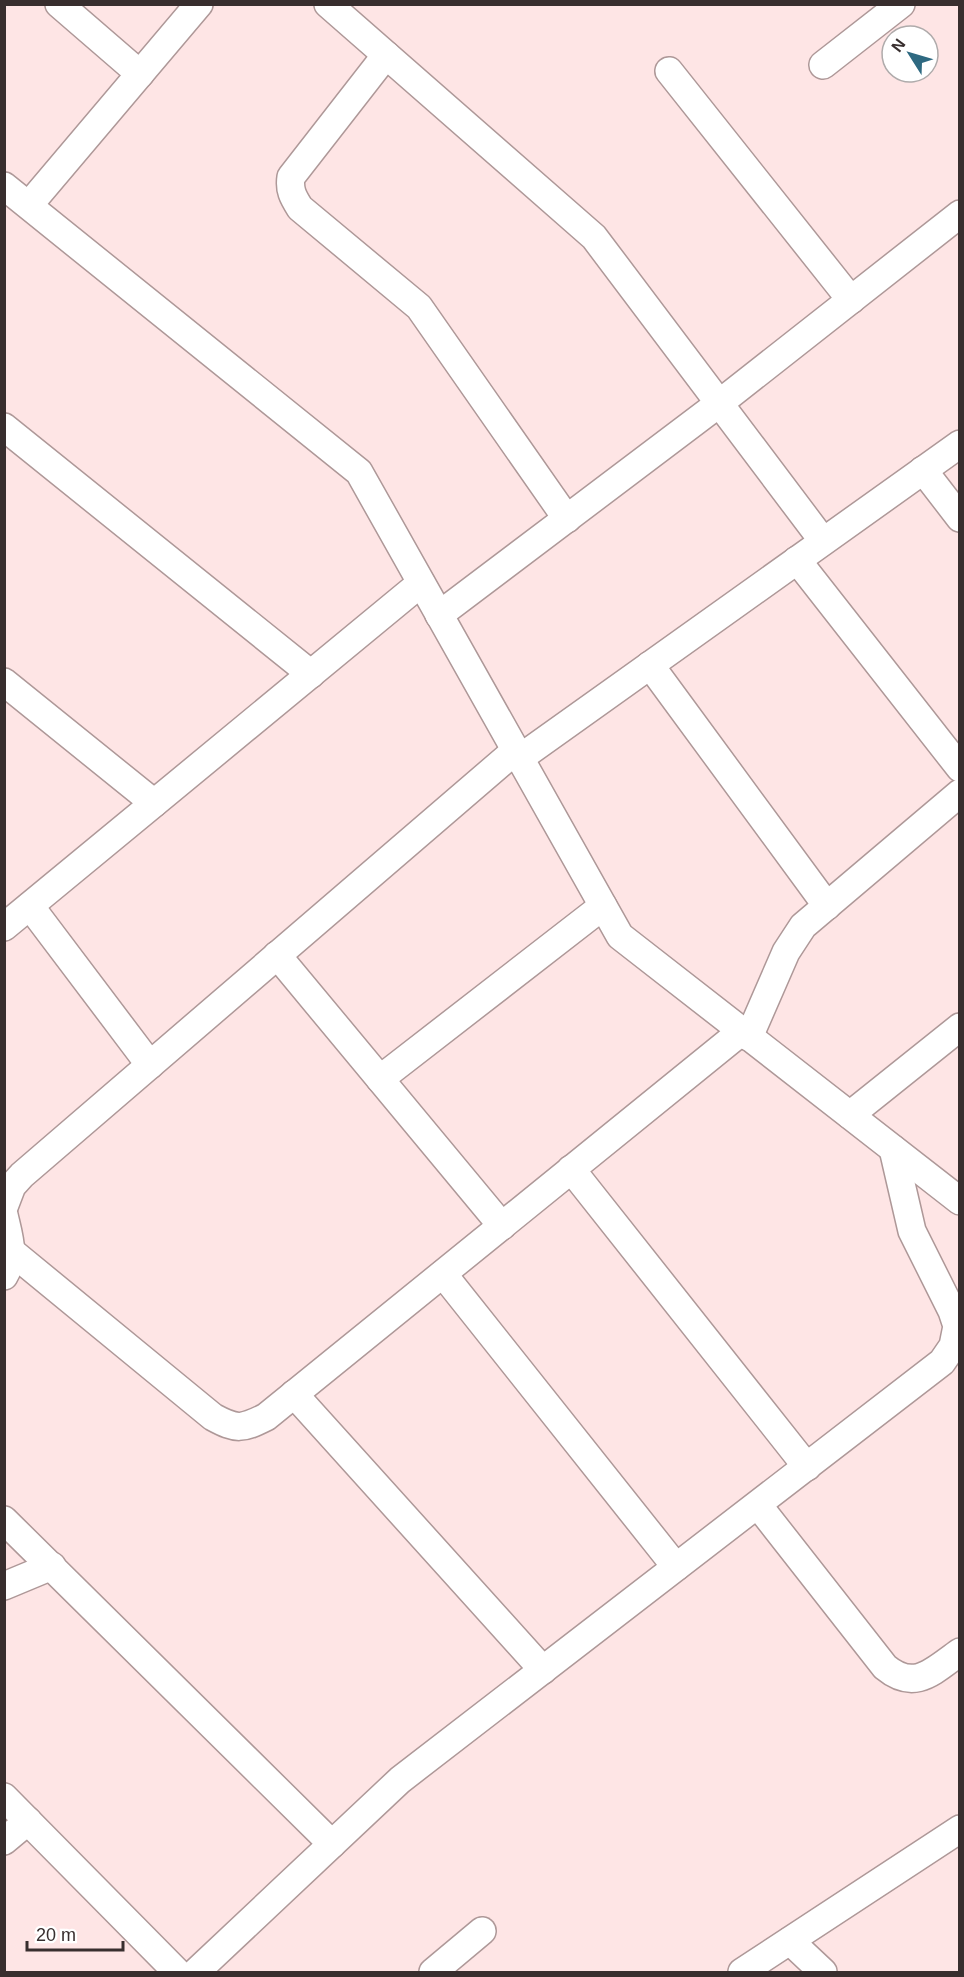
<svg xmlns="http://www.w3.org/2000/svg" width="964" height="1977" viewBox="0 0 964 1977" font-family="Helvetica,sans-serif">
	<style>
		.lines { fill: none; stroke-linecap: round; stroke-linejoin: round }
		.street-casing { stroke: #ae9898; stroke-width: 30 }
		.street { stroke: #fff; stroke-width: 27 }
	</style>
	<rect width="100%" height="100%" fill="#fee5e5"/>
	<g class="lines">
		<defs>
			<g id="street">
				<path d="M59 4 140 74"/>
				<path d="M328 4 594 237 823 541"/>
				<path d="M386 55 291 177C289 190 293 197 300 208L419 307 567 519"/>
				<path d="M823 65 901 4"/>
				<path d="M669 71 851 300"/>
				<path d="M4 186 359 472 620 936 960 1201"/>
				<path d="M29 205 199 4"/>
				<path d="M4 427 311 674"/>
				<path d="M923 470 960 518"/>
				<path d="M797 560 960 768"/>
				<path d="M439 615 721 402 960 214"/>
				<path d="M650 665 827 906"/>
				<path d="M4 682 154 803"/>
				<path d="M520 758 960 444"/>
				<path d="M30 906 150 1065"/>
				<path d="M4 927 421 583"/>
				<path d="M277 955 502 1226"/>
				<path d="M749 1037 786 952 803 926 960 793"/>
				<path d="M380 1079 603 906"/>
				<path d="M850 1115 960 1027"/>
				<path d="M571 1169 807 1467"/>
				<path d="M4 1207 12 1186 22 1175 516 750"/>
				<path d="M4 1215C9 1237 16 1256 4 1276"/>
				<path d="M12 1252 213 1417C237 1430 242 1429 266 1417L742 1031"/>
				<path d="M443 1274 676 1567"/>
				<path d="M294 1394 543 1670"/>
				<path d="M758 1505 885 1667C915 1692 933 1671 960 1652"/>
				<path d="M4 1520 332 1844"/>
				<path d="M4 1586 52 1566"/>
				<path d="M4 1797 177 1972"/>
				<path d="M4 1841 28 1821"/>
				<path d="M790 1941 823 1972"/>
				<path d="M196 1972 400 1780 942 1362 953 1346 957 1326 952 1311 912 1231 893 1149"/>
				<path d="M433 1972 482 1931"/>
				<path d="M742 1972 960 1829"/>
			</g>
		</defs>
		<!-- street casing -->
		<use href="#street" class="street-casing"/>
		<!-- street -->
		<use href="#street" class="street"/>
	</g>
	<!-- border -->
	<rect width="964" height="1977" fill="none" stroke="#382e2e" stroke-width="12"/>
	<!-- north arrow -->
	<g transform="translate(910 54) rotate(307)"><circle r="28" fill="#ffffff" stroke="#afabab" stroke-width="1.5"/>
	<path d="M0-4.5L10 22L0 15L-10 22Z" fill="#2e6981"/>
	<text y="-9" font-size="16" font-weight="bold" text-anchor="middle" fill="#382e2e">N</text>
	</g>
	<!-- scale -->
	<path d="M27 1941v9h96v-9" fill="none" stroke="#382e2e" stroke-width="3"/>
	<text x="36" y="1941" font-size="18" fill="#382e2e" stroke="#ffffff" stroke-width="4.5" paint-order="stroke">20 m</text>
</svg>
